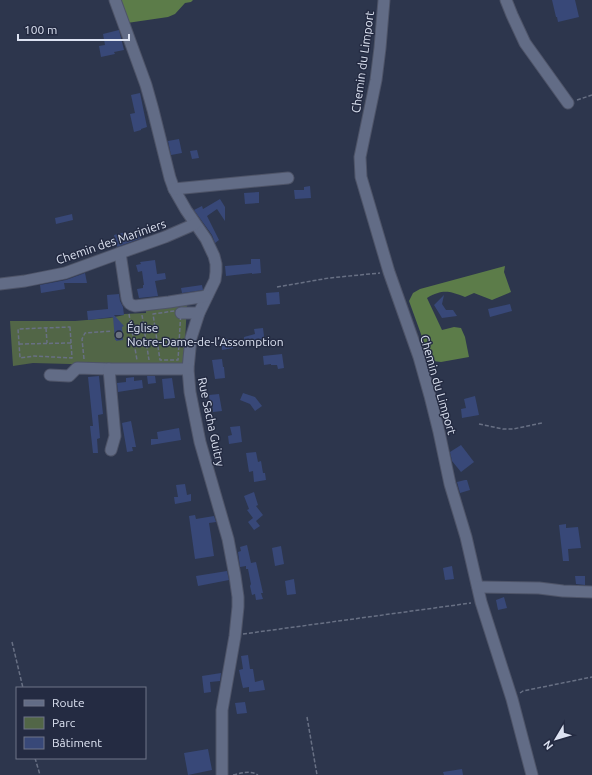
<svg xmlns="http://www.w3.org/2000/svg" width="592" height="775" viewBox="0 0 592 775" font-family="Ubuntu,sans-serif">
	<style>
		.green { fill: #526647 }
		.forest { fill: #5c7c49 }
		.building { fill: #384878 }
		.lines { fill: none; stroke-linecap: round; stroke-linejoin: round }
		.minor-casing { stroke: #4e5468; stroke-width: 13 }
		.path { stroke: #687084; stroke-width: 1.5; stroke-dasharray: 4 2; stroke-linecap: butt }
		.minor { stroke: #626c86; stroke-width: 11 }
		.worship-dot { fill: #6b7280; stroke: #242b42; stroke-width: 1.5 }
		.labels { text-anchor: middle; stroke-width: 3; stroke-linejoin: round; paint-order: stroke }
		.street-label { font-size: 12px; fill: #dde3f2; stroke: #242b42 }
		.poi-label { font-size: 12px; fill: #dde3f2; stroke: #242b42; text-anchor: start }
	</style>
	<rect width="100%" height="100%" fill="#2d364d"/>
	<!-- green -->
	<path class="green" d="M187 303 184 363 179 367 33 363 13 366 10 321H75L110 318 124 315V314L146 313V308Z"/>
	<!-- forest -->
	<g class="forest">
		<path d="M119 0H193L191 2 185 3 175 14 168 17 127 23Z"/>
		<path d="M505 266 504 272 511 292 492 300 474 293 465 297C449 291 443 289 427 298L442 330 454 327 461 328 465 337 469 357 441 362 433 361 426 348 409 301 413 293 420 289Z"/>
	</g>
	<!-- building -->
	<g class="building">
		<path d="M552 0H575L579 17 558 22 557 17H556Z"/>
		<path d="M119 30 124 50 114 52 115 54 101 57 99 46 105 45 103 34Z"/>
		<path d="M140 93 147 127 141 129V130L134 132 130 114 135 113 131 95Z"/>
		<path d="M179 139 182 153 171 155 168 141Z"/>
		<path d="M197 150 199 158 192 159 190 151Z"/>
		<path d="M310 186 311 198 295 199 294 190H304V187Z"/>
		<path d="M259 192V203L245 204 244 193Z"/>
		<path d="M220 199 225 207V221L217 209 207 216 219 240 215 243 212 235 194 210 202 206 203 209Z"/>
		<path d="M72 214 73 220 56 224 55 218Z"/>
		<path d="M126 232 128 236 141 233 142 238 117 247 114 235Z"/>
		<path d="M251 259H260L261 273 252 274V273L226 276 225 266 251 264Z"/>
		<path d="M155 260 157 274 165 273 166 279 155 281 158 296 139 298 137 289 143 288V285H144L142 271 138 272 136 265 141 264 140 262Z"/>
		<path d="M85 273 87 283H64L65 289 41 293 40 285 66 280Z"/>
		<path d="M202 285 203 290 182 293 181 288Z"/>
		<path d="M279 292 280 304 267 305 266 293Z"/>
		<path d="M119 294 120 301 123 307 124 315H114L124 326 122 327 123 340 116 341V340H115L113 317 88 320 87 311 108 309 107 295Z"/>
		<path d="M444 295 442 304 446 310H453L457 316 442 318 434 305Z"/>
		<path d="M510 304 512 311 490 317 488 309Z"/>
		<path d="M263 328 265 344 245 347 244 337 255 334 254 329Z"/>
		<path d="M225 339H232L233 348 222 350 221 342H225Z"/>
		<path d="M282 354 284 368 278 369 277 365H271V364L264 365 263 356Z"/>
		<path d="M222 359 223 367H224L225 378 215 379 212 360Z"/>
		<path d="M99 376 103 414 98 415 100 438 97 439 98 453H93L90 426H93L88 377Z"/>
		<path d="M147 376H155L156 383 148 384Z"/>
		<path d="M134 377V381L142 380 143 388 118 392 117 383 126 382V378Z"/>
		<path d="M172 378 175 398 164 399 162 379Z"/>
		<path d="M243 393 255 397 262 406 255 411 250 404 240 400Z"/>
		<path d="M219 394 222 411 213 412 212 403H210L209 395Z"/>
		<path d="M475 396 479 415 462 418 461 409 466 408 464 399Z"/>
		<path d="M131 421 136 447H132L133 451 127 452 122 423Z"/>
		<path d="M240 426 242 442 229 444 228 436 232 435 230 427Z"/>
		<path d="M179 428 181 440 151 445V439H158L157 432Z"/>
		<path d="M461 445 474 462 461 472 452 461 450 452Z"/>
		<path d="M256 452 258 462 261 461 263 473H265L266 480 254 482 253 471 249 472 246 453Z"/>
		<path d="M465 480H467L470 490 460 493 457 482Z"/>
		<path d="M185 484 187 495 191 494V501L175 504 174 497H178L176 485Z"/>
		<path d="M254 492 258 505 256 506 263 515 256 521 260 526 254 530 248 522 253 518 247 510 249 509 244 496Z"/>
		<path d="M195 515 196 519 214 516 216 522 209 523 214 556 195 559 189 516Z"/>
		<path d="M566 524V528L578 527 581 548 568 549 569 561H563L559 525Z"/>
		<path d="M247 545 251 563 256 562 263 593H261L263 599 256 600 255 594 252 595 250 586 251 584 248 569H246V566L240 567 238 552 241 551 240 547Z"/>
		<path d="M281 546 284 564 275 566 272 548Z"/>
		<path d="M452 566 454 579 445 580 443 568Z"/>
		<path d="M227 571 229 580 198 586 196 576Z"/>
		<path d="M575 576H585V585L576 584Z"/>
		<path d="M294 579 296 594 287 595 285 581Z"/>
		<path d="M504 597 507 608 498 610 496 600Z"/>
		<path d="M248 655 250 669H253L255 682 263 680 265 690 249 692V687L243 688 242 684 239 670 243 669 241 656Z"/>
		<path d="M221 673 220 681 210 682 211 692 204 693 202 676Z"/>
		<path d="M245 702 247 713 237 714 235 703Z"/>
		<path d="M208 749 212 770 188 775 184 753Z"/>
		<path d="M462 769 463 775H444L443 772Z"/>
	</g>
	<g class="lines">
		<defs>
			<g id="minor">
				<path d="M115 0 146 85 153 110 170 178 174 189 186 210 206 239 214 256 216 264V272L215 280 199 313 191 338 188 369 190 392 200 442 228 539 235 576 238 597V607L235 636 222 710V775"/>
				<path d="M384 0 380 48 376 80 360 157 361 177 389 272 419 357 430 396 439 432 450 484 466 537 481 602 512 699 532 775"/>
				<path d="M506 0 512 15 525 43 568 103"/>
				<path d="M174 189 288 178"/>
				<path d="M120 253 127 299C128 303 130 305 135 306L169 302 207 296"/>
				<path d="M0 284 25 281 65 273 120 253 165 237 195 224"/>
				<path d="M181 313H199"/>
				<path d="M50 375 69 376 77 368 109 369"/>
				<path d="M111 450 115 436 109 369H188"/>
				<path d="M478 587 539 588 563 591 592 592"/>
			</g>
		</defs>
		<!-- minor casing -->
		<use href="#minor" class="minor-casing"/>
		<!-- path -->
		<g class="path">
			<path d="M577 100 592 95"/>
			<path d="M277 287 329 278 380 273"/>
			<path d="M181 310 178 360H160L153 314Z"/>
			<path d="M129 314 137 360H138"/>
			<path d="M142 315 149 360"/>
			<path d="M70 327 72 358 34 356 20 358 18 329Z"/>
			<path d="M46 328 47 343"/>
			<path d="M19 344 71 343"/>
			<path d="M84 359 82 339 85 333 112 331"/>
			<path d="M479 424 503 429H513L542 423"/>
			<path d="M243 634 471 603"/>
			<path d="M12 642 23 688"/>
			<path d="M520 693 523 691 592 677"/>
			<path d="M307 717 317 775"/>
			<path d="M35 758 40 775"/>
			<path d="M233 775C242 773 250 770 258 775"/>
		</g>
		<!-- minor -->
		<use href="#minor" class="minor"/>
	</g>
	<!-- markers -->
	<circle class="worship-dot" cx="119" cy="335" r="4"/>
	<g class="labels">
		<!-- street labels -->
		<g class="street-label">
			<text transform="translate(363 62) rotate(-82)" y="4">Chemin du Limport</text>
			<text transform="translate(111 242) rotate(-19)" y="4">Chemin des Mariniers</text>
			<text transform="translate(438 385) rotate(74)" y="4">Chemin du Limport</text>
			<text transform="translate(211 422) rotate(78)" y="4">Rue Sacha Guitry</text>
		</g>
		<!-- poi labels -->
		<g class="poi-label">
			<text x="127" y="332">Église<tspan x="127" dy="14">Notre-Dame-de-l'Assomption</tspan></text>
		</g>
	</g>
	<!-- legend -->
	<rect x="16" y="687" width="130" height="72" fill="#242b42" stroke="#6e7588"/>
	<rect x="24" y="700" width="20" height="6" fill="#626c86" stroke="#6e7588"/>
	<text x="52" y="707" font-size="12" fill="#dde3f2">Route</text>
	<rect x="24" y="717" width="20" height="12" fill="#526647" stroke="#6e7588"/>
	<text x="52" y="727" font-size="12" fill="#dde3f2">Parc</text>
	<rect x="24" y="737" width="20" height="12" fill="#384878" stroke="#6e7588"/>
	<text x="52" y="747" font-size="12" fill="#dde3f2">Bâtiment</text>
	<!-- north arrow -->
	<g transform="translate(556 739) rotate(232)" stroke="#242b42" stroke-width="3" paint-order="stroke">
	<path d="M0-3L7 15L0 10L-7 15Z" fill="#dde3f2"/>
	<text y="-6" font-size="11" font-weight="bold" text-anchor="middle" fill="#dde3f2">N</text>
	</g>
	<!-- scale -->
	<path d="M18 34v6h111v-6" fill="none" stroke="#dde3f2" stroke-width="2"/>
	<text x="24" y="34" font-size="12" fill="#dde3f2" stroke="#242b42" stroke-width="3" paint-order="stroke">100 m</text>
</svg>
